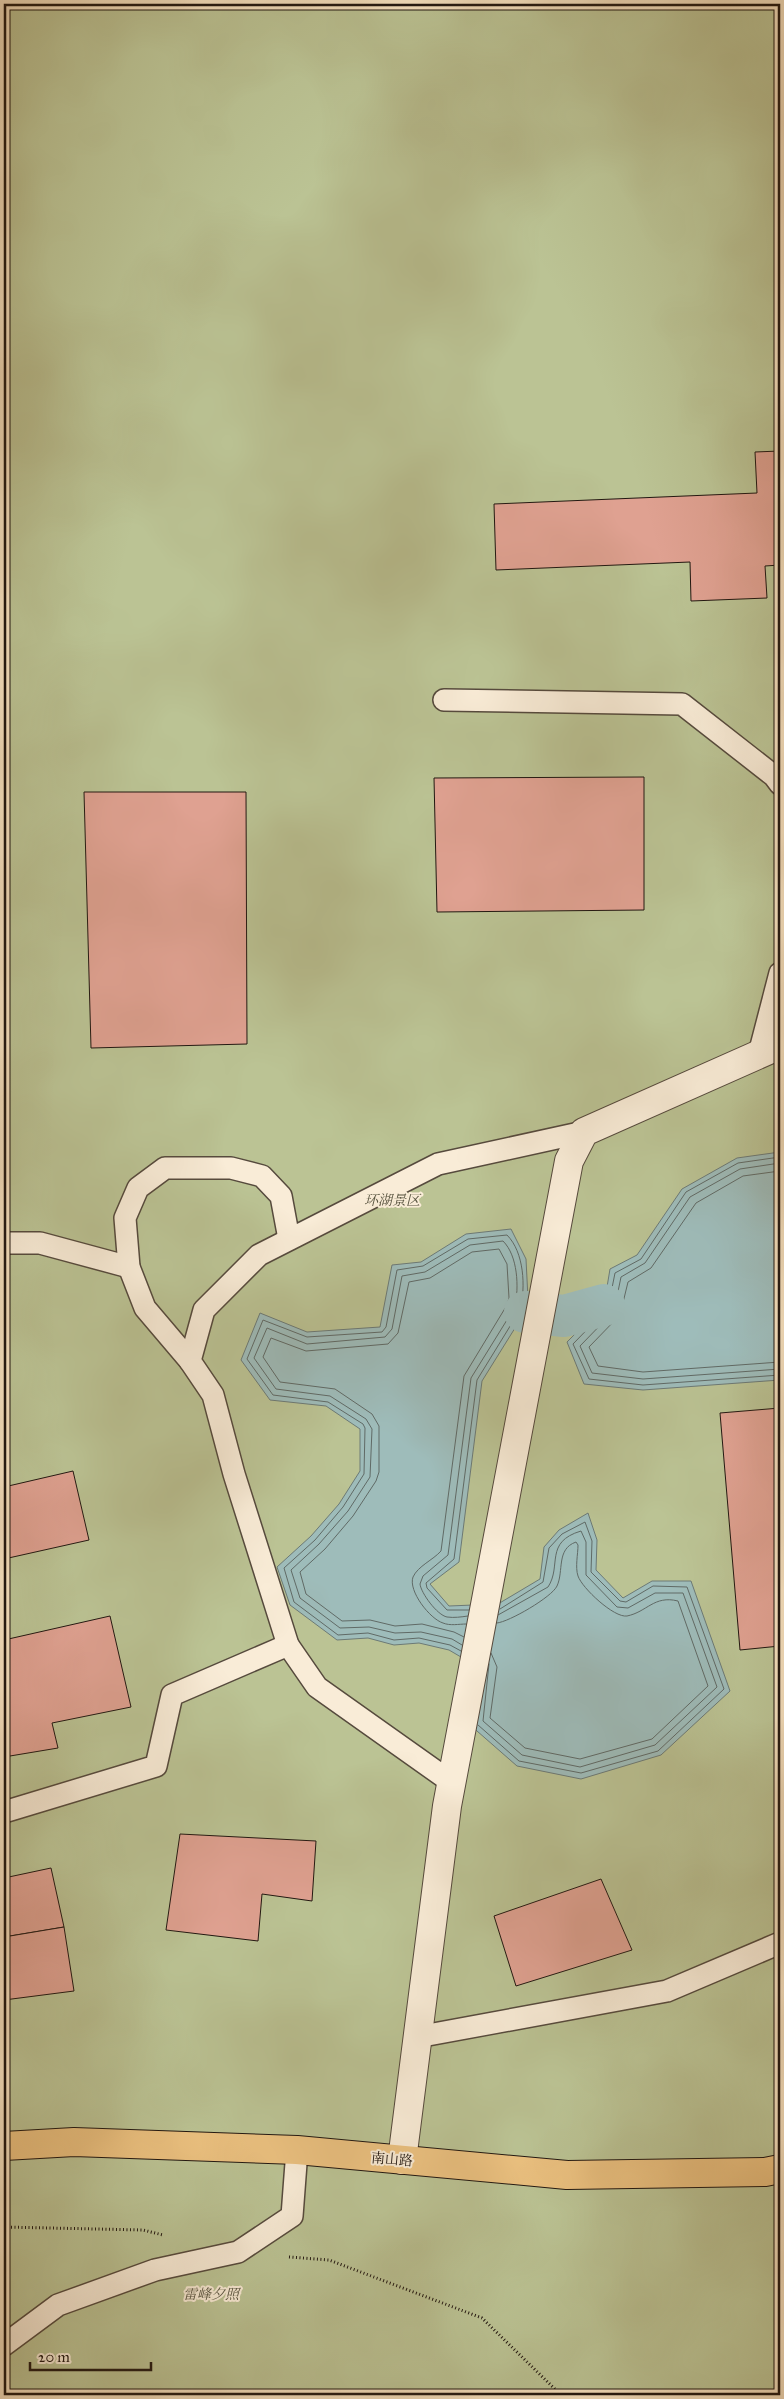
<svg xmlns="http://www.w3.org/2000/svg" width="784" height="2399" viewBox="0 0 784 2399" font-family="'IM FELL Great Primer','Noto Serif SC',serif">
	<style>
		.green { fill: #bbc394; stroke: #6e6d52 }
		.water { fill: #9ebcba; stroke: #6c7a76 }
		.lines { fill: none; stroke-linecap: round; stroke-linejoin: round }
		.shore { stroke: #606a66; stroke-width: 1 }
		.canal { stroke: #9ebcba; stroke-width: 42 }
		.building { fill: #dfa191; stroke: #211711 }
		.lane-casing { stroke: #564a3d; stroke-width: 24 }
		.street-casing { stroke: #564a3d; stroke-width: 30 }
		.primary-casing { stroke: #211711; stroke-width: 30 }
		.path { stroke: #211711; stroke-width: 3; stroke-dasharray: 1 2.5; stroke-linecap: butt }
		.lane { stroke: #f9ecd7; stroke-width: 21 }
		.street { stroke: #f9ecd7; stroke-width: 28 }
		.primary { stroke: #ebc180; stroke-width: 28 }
		.labels { text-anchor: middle; stroke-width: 4; stroke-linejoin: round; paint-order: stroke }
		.park-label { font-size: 14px; font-style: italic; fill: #57533f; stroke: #f9ecd7 }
		.street-label { font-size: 14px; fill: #211711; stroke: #f9ecd7 }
	</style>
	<rect width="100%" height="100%" fill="#f6e2c1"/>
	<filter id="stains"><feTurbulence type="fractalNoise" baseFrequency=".004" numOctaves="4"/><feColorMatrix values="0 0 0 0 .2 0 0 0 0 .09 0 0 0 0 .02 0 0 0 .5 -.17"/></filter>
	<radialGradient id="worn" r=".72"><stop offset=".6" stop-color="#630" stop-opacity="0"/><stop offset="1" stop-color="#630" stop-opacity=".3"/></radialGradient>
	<!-- green -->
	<rect class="green" x="4" y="4" width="776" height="2391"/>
	<!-- water -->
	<g class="water">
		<path d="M780 1152V1380L643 1390 584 1384 567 1342 604 1305 610 1269 637 1255 682 1189 737 1158Z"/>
		<path d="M511 1229 526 1259 528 1299 525 1312 482 1381 459 1562 430 1584 449 1606 498 1604 540 1579 544 1547 559 1530 588 1513 597 1540 596 1570 623 1598 652 1581H691L730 1691 661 1755 581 1779 517 1766 469 1724 478 1667 449 1650 419 1643 394 1645 368 1638 337 1640 290 1605 277 1567 311 1536 339 1504 360 1471V1429L326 1406 270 1400 241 1360 260 1313 307 1332 380 1327 392 1265 421 1262 466 1234Z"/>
	</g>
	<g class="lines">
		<!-- shore -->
		<g class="shore">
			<path d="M780 1157 738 1163 686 1192 641 1259 615 1273 608 1308 573 1344 589 1379 643 1385 780 1375"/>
			<path d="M780 1163 740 1169 690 1197 645 1263 621 1277 614 1311 580 1346 592 1373 643 1379 780 1369"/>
			<path d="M780 1171 743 1176 696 1203 651 1268 628 1282 620 1315 589 1347 598 1366 643 1372 780 1362"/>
			<path d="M464 1637 454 1632 422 1624 395 1626 370 1620 342 1621 306 1594 300 1572 325 1549 353 1516 376 1481 379 1472V1426L372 1414 335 1389 280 1382 263 1357 271 1338 306 1351 388 1344 398 1333 409 1282 430 1278 472 1252 499 1249 507 1264 509 1298 507 1305 464 1376 441 1551C433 1560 418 1566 413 1577 408 1591 430 1619 443 1623 450 1626 459 1624 466 1624"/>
			<path d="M462 1645 452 1639 421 1632 395 1633 369 1627 340 1628 300 1598 291 1570 319 1544 348 1511 370 1477 372 1429 366 1419 330 1396 276 1389 254 1358 267 1328 307 1344 385 1337 392 1329 402 1276 425 1272 470 1245 503 1241C518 1256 519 1287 515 1307L471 1378 448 1555 423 1576 420 1584C421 1593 437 1615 447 1617 454 1618 461 1617 468 1616"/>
			<path d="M461 1651 450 1645 419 1638 394 1640 368 1633 338 1635 294 1602 284 1568 315 1540 343 1507 364 1474 365 1428 363 1424 328 1402 273 1395 247 1359 263 1320 307 1337 382 1332 386 1327 397 1270 423 1266 468 1239 507 1235C524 1252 526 1287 520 1310L477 1380 454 1559 426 1583 427 1588 447 1610H469"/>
			<path d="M491 1653 497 1667 490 1718 525 1748 580 1759 652 1739 708 1686 678 1601C654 1595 647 1612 627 1616 614 1618 582 1588 578 1576 575 1567 578 1554 578 1545L576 1542C556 1549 564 1571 557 1586 552 1597 509 1622 497 1623"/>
			<path d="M489 1664 483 1721 522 1755 580 1767 655 1745 717 1687 683 1593H655L628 1608 617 1607 586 1575V1542L581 1531C544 1542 562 1566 548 1587L498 1615"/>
			<path d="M478 1725 519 1761 581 1773 658 1751 724 1689 687 1587 653 1586 626 1602 620 1601 591 1572 592 1541 585 1522 562 1534 549 1548 543 1582 500 1609"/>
		</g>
		<!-- canal -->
		<path class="canal" d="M525 1312 564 1316 604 1305"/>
	</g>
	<!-- building -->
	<g class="building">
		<path d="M780 451V565L765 566 767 598 691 601 690 562 496 570 494 504 757 493 755 452Z"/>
		<path d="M644 777V910L437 912 434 778Z"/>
		<path d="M84 792H246L247 1044 91 1048Z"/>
		<path d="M780 1408V1646L740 1650 720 1413Z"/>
		<path d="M73 1471 89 1540 4 1559V1487Z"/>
		<path d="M110 1616 131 1707 52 1723 58 1748 4 1757V1640Z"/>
		<path d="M180 1834 316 1841 312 1901 262 1894 258 1941 166 1930Z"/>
		<path d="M51 1868 64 1927 4 1937V1878Z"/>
		<path d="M601 1879 632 1950 516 1986 494 1916Z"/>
		<path d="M64 1927 74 1991 4 2000V1937Z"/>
	</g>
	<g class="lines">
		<defs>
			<g id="lane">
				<path d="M444 700 682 704 774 776 780 784"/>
				<path d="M759 1054 780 973"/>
				<path d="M4 1243H40L129 1267"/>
				<path d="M190 1361 145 1308 129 1267 125 1218 138 1188 165 1168H231L262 1176 281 1196 289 1239"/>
				<path d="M451 1782 317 1687 288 1645 234 1474 213 1395 190 1361 204 1310 259 1255 438 1164 584 1132"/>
				<path d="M4 1812 156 1766 172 1695 288 1645"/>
				<path d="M417 2037 667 1991 780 1943"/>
				<path d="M4 2345 58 2305 155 2270 238 2252 292 2216 297 2150"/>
			</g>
			<path id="street" d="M402 2160 447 1806 569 1161 584 1132 780 1045"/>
			<path id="primary" d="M4 2146 74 2142 297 2150 567 2175 765 2172 780 2169"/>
		</defs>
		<!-- lane casing -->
		<use href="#lane" class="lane-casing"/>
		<!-- street casing -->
		<use href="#street" class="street-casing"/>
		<!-- primary casing -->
		<use href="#primary" class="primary-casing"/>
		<!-- path -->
		<g class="path">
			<path d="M4 2227 143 2230 163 2235"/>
			<path d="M289 2257 329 2260 482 2318 561 2395"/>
		</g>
		<!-- lane -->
		<use href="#lane" class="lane"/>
		<!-- street -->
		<use href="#street" class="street"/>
		<!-- primary -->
		<use href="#primary" class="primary"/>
	</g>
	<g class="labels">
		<!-- park labels -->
		<g class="park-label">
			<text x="392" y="1205">环湖景区</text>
			<text x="211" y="2299">雷峰夕照</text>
		</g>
		<!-- street labels -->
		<g class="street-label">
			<text transform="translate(392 2159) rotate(5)" y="5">南山路</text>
		</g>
	</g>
	<!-- margin -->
	<rect width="784" height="2399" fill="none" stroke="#f6e2c1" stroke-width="20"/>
	<rect x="5" y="5" width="774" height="2389" fill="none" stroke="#211711" stroke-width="2.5"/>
	<rect x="10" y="10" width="764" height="2379" fill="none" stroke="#211711"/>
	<!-- scale -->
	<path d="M30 2362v8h121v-8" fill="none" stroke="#211711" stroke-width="2.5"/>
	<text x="38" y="2362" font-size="15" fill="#211711" stroke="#f9ecd7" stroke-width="4" paint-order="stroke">20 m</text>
	<rect width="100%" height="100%" filter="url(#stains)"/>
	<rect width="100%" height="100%" fill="url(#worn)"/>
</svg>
